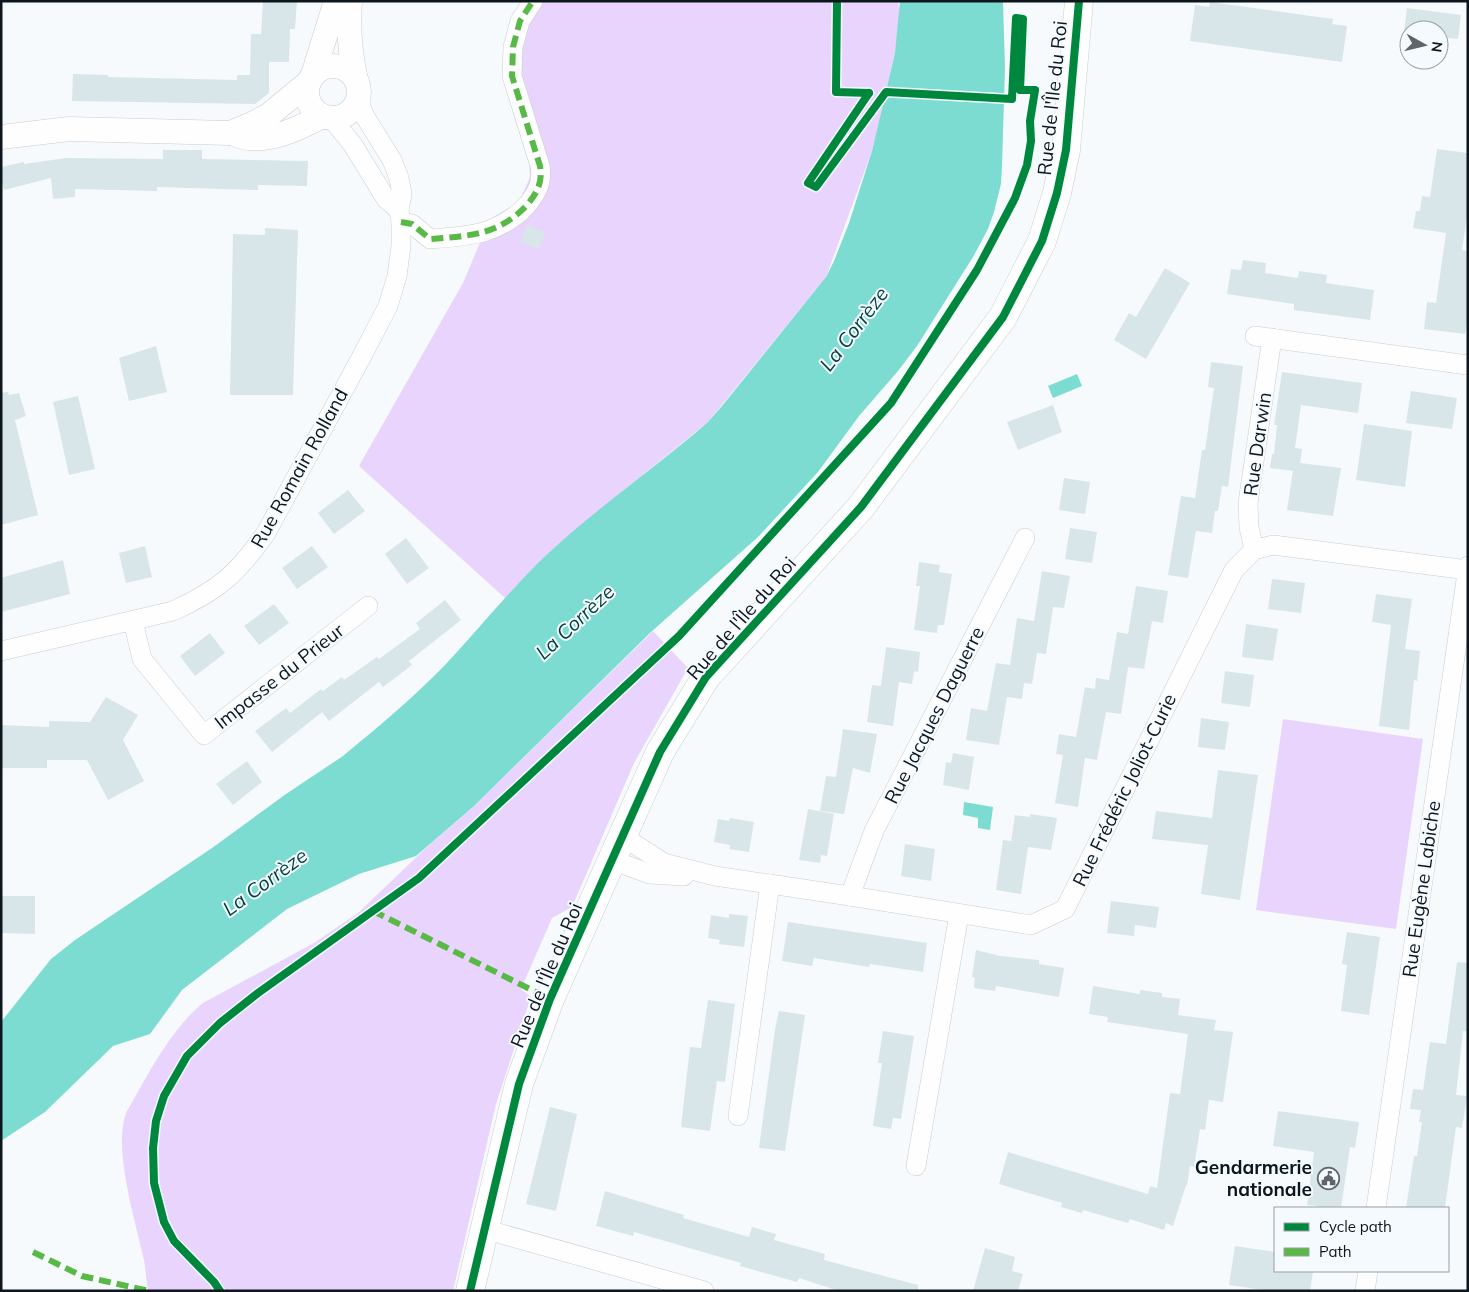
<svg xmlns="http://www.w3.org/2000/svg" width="1469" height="1292" viewBox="0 0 1469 1292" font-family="Mulish,sans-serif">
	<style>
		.green { fill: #e8d4fc }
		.water { fill: #7ddcd1 }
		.building { fill: #d8e6ea }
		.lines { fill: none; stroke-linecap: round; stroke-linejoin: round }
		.minor-casing { stroke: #c8cdd2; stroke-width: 20 }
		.tertiary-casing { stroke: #c8cdd2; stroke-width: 25 }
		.primary-casing { stroke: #c8cdd2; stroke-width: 29 }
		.minor { stroke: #fefeff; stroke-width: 19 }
		.tertiary { stroke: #fefeff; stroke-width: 24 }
		.primary { stroke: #fefeff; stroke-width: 28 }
		.quiet { stroke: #58b947; stroke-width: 6; stroke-dasharray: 12 6; stroke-linecap: butt }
		.cycleway-casing { stroke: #f5fafe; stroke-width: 11 }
		.cycleway { stroke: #00873e; stroke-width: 8 }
		.labels { text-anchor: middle; stroke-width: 4; stroke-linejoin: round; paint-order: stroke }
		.street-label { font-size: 19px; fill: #0d151d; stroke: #f5fafe }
		.poi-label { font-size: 19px; font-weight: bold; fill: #0d151d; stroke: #f5fafe; text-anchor: end }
		.water-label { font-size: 20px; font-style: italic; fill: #003f39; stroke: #f5fafe }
	</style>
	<rect width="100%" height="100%" fill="#f7fafc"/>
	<!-- green -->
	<g class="green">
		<path d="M526 1H898L900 15 895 53 872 151 826 277 708 422 607 504 505 598 359 466 463 283 490 219 519 202 530 177 529 160 515 120 504 73Z"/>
		<path d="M653 631 688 668 634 763 572 907 552 918 521 989 531 997 496 1104 453 1291H148C146 1279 146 1268 143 1256 135 1219 113 1149 126 1113 148 1075 169 1031 203 1003L314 943 358 913 428 846 474 806Z"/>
		<path d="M1283 719 1423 739 1396 929 1256 910Z"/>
	</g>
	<!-- water -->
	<g class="water">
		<path d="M900 1H1003L1005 67 1002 166 1001 184 994 212 988 229 973 257 917 346 898 371 859 416 818 472 758 537 651 632 474 806 416 856 359 874 287 909 182 990 150 1034 113 1046 45 1112 1 1141V1022L51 959 75 940 212 848 286 794 343 756C378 727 413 698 445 665 477 631 506 595 539 562 592 511 653 470 708 422L722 406 826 277 834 261 849 223 872 151 895 53Z"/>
		<path d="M1077 374 1082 386 1053 398 1048 386Z"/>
		<path d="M964 802 993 807 990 830 978 828V818L963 815Z"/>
	</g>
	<!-- building -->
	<g class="building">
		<path d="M263 1H297L295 29H290L289 62H269V93L255 104 72 101 73 74 108 75V77L237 80V75H250L251 34H261Z"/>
		<path d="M1210 2 1333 19 1332 24 1347 26 1342 62 1190 41 1195 5 1209 7Z"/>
		<path d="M1407 8 1461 15 1458 39 1439 37V30H1409V33L1404 32Z"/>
		<path d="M1437 149 1468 153V209L1462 250 1468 251V318L1465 334 1424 329 1427 302 1436 303 1446 233 1413 228 1416 211H1420L1422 196 1430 197Z"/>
		<path d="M163 150H202V159L308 161 307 186 258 185V190L157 187V191L75 189V197L53 199 51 178 4 190 1 178V167L24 162V164L66 158 163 159Z"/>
		<path d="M527 225 545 232 539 249 520 242Z"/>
		<path d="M265 228 298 230 293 395H230L233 234 265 235Z"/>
		<path d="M1243 260 1266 263 1265 273 1298 278 1299 271 1327 275 1326 283 1374 290 1370 320 1294 310V304L1227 294 1231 269 1241 270Z"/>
		<path d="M1165 268 1190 283 1146 359 1114 340 1129 313 1136 317Z"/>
		<path d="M156 346 167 392 129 401 119 358Z"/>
		<path d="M1211 362 1243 366 1228 487 1222 486 1218 511H1215L1212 533 1196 531 1188 578 1168 575 1181 496 1195 498 1202 450H1205L1214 388 1208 387Z"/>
		<path d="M1282 372 1362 383 1358 413 1301 405 1295 448 1302 449 1300 463 1341 468 1333 516 1287 510 1293 471 1270 468 1272 454H1274L1277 425H1274Z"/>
		<path d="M1411 391 1457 398 1452 429 1406 423Z"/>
		<path d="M8 392 9 395 19 393 26 416 15 420 38 515 1 525V393Z"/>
		<path d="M78 396 95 469 69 475 53 402Z"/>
		<path d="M1053 405 1062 432 1018 450 1007 422Z"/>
		<path d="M1364 424 1412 431 1405 487 1356 480Z"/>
		<path d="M1064 478 1090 482 1085 514 1059 510Z"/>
		<path d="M348 490 365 511 334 534 318 513Z"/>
		<path d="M1070 528 1097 532 1092 563 1065 559Z"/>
		<path d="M406 538 429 568 407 584 385 554Z"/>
		<path d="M145 546 152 577 126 583 119 553Z"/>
		<path d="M312 546 328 567 297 589 282 568Z"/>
		<path d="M63 560 70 594 1 612V578Z"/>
		<path d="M919 562 940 565 939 572 952 574 944 625H938L937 633 914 630 920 586H916Z"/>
		<path d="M1042 571 1070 576 1064 608 1053 607 1046 654 1037 653 1032 684 1024 683 1022 699 1007 697 999 745 966 740 971 708 987 711 996 663 1010 665 1017 618 1034 621Z"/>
		<path d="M1272 579 1305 583 1301 613 1268 609Z"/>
		<path d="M1136 586 1168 591 1163 623 1152 621 1144 669 1128 667 1121 714 1106 712 1097 760 1085 758 1078 807 1055 803 1063 755 1056 754 1059 734 1076 737 1085 687 1095 689 1096 678 1109 680 1117 632 1128 634Z"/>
		<path d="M1376 594 1412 599 1405 649 1420 651 1417 681 1414 680 1409 730 1379 726 1391 625 1372 622Z"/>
		<path d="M445 600 461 620 409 661 412 665 383 687 379 682 329 721 322 712 272 752 255 731 286 708 290 713 321 689 323 691 342 677 344 680 377 657 379 659 420 629 416 623Z"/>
		<path d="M274 604 289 623 259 645 244 626Z"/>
		<path d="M1246 624 1278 629 1273 661 1242 657Z"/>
		<path d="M210 633 225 653 195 676 180 656Z"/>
		<path d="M886 647 920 652 918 672 914 671 912 684 899 682 893 726 867 722 872 685 881 686Z"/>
		<path d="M1225 671 1254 675 1250 707 1221 703Z"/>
		<path d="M106 697 138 715 123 740 144 781 108 800 87 760H47V768H1V725L49 727V721L90 722Z"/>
		<path d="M1201 718 1229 722 1225 750 1198 747Z"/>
		<path d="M843 729 877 734 870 773 853 768 844 814 820 811 826 776 836 777Z"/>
		<path d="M953 753 974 757 969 790 943 785 946 762 951 763Z"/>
		<path d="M247 761 262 782 233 805 216 784Z"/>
		<path d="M1218 770 1258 775 1240 900 1201 894 1208 845 1152 839 1156 811 1212 818Z"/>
		<path d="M808 809 834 814 827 856 821 855 820 863 799 860Z"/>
		<path d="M1030 814 1057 818 1051 850 1028 847 1021 894 996 890 1003 840 1011 841 1015 815 1030 817Z"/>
		<path d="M730 818 754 822 749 852 729 849 730 845 714 842 718 819 729 821Z"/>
		<path d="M905 844 935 849 931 881 901 876Z"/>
		<path d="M1 896H35V934L1 933Z"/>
		<path d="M1111 901 1159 907 1156 928 1135 925 1134 936 1107 933Z"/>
		<path d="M729 914 748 916 744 947 719 944 720 940 708 938 711 915 729 918Z"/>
		<path d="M788 922 927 943 923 972 870 964 869 967 814 958 812 966 782 961Z"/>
		<path d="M1347 932 1380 937 1369 1015 1341 1011 1347 965 1342 964Z"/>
		<path d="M976 950 1000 956 1039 960V964L1064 968 1059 997 996 986 995 991 974 988 975 978 972 977Z"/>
		<path d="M1457 962 1468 963V1032L1463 1031 1456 1095 1467 1096 1462 1128 1456 1127 1445 1208H1406L1414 1156H1417L1422 1122H1419L1421 1110 1410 1109 1413 1089 1423 1090 1430 1042 1446 1044Z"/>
		<path d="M1093 986 1140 994V990L1162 993V997L1180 999 1178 1015 1216 1020 1214 1030 1233 1032 1223 1102 1209 1100 1205 1130 1200 1129 1194 1167 1190 1166 1187 1185H1186L1173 1226 1166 1223 1164 1230 1130 1219 1128 1223 1083 1210 1082 1213 1061 1207 1062 1203 999 1184 1008 1152 1148 1194 1150 1186 1157 1188 1170 1093 1180 1094 1188 1034 1107 1022 1108 1017 1089 1014Z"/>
		<path d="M708 1000 735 1004 725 1082 717 1081 710 1131 681 1127 690 1047 701 1048Z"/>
		<path d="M779 1011 805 1015 785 1151 759 1148 775 1029Z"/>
		<path d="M883 1031 914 1036 901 1119 893 1118 891 1129 873 1126 882 1063H878Z"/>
		<path d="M550 1107 577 1114 556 1211 526 1204Z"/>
		<path d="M1278 1111 1359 1122 1355 1148 1350 1147 1341 1208H1318V1206L1307 1205 1314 1152 1273 1146Z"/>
		<path d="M605 1191 684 1215 683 1218 749 1237 752 1227 776 1234 774 1240 825 1254 824 1260 918 1285V1291H839L799 1278 797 1282 740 1266 741 1263 634 1232 633 1236 596 1226Z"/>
		<path d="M1235 1246 1275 1252V1271H1313L1310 1291H1270L1229 1285Z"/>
		<path d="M985 1248 1015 1257 1012 1271 1023 1274 1018 1291H973Z"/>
	</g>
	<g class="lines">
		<defs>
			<g id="minor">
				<path d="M331 118 353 145 386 199 399 210"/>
				<path d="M401 222 412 224 430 239C469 236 499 235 527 205 537 193 543 182 540 166L512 76 513 47 520 21 533 1"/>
				<path d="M1255 336 1468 365"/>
				<path d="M1254 550 1249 527 1248 503 1272 338"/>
				<path d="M133 621 142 659 204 735 368 606"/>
				<path d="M1 651 173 611C219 590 237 574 266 533L362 356 388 306 397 276 401 246V222L399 210 402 194 399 178 392 160 364 115 358 98"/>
				<path d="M622 836 664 863 715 876 850 896 1031 925 1065 909 1234 570 1254 550 1273 545 1468 570"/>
				<path d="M612 860 650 874 684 876"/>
				<path d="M850 896 874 831 1025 538"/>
				<path d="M738 1116 770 884"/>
				<path d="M916 1166 959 914"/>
				<path d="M1376 1208 1468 566"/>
				<path d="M484 1229 704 1291"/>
				<path d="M1365 1291 1368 1271"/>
			</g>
			<g id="tertiary">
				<path d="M350 1C348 28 350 54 356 80"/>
				<circle cx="333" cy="92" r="26"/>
				<path d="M313 75 336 1"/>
				<path d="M230 133 252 124 269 115 309 82"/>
				<path d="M1 137 69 129 230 133C236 134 243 138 249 138 274 141 301 127 323 116"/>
			</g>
			<path id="primary" d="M470 1291 519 1084 550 999 660 752 706 677 861 507 1003 317 1042 241 1057 193 1066 150 1079 1"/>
		</defs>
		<!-- minor casing -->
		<use href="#minor" class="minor-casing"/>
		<!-- tertiary casing -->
		<use href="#tertiary" class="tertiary-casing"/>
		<!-- primary casing -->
		<use href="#primary" class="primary-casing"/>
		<!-- minor -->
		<use href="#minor" class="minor"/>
		<!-- tertiary -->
		<use href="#tertiary" class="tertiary"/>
		<!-- primary -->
		<use href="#primary" class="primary"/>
		<!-- quiet -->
		<g class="quiet">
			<path d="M401 222 412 224 430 239C469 236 499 235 527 205 537 193 543 182 540 166L512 76 513 47 520 21 533 1"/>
			<path d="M373 911 550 999"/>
			<path d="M33 1252 82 1276 149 1291"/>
		</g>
		<defs>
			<g id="cycleway">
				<path d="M837 1 836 92 869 93"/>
				<path d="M220 1291 214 1282 174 1241 164 1222 154 1183 153 1148 156 1121 164 1096 187 1056 220 1023 258 993 419 878 679 636 891 403 977 270 1015 198 1027 165 1031 141 1030 121 1035 90H1020L1023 19 1016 18 1012 99 886 92 816 187 808 183 869 93"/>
				<path d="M470 1291 519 1084 550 999 660 752 706 677 861 507 1003 317 1042 241 1057 193 1066 150 1079 1"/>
			</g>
		</defs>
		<!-- cycleway casing -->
		<use href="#cycleway" class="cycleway-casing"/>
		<!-- cycleway -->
		<use href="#cycleway" class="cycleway"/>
	</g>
	<!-- icons -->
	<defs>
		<symbol id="civic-ring" viewBox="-11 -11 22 22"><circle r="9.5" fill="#f5fafe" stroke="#5f656b" stroke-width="1.5"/><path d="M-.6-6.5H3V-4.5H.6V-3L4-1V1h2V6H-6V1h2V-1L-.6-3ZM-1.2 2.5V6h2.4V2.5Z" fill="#5f656b"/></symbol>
	</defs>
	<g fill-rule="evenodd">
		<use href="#civic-ring" x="1316" y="1166" width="25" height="25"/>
	</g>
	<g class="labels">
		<!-- street labels -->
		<g class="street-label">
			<text transform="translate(1052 98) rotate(-84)" y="7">Rue de l'Île du Roi</text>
			<text transform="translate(1257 444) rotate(-82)" y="7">Rue Darwin</text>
			<text transform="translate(299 468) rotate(-61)" y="7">Rue Romain Rolland</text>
			<text transform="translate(741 618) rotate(-49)" y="7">Rue de l'Île du Roi</text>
			<text transform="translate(279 676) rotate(-38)" y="7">Impasse du Prieur</text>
			<text transform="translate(934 715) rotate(-63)" y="7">Rue Jacques Daguerre</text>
			<text transform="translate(1124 790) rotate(-64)" y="7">Rue Frédéric Joliot-Curie</text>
			<text transform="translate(1421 889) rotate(-82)" y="7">Rue Eugène Labiche</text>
			<text transform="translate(546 975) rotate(-67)" y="7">Rue de l'Île du Roi</text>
		</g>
		<!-- poi labels -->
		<g class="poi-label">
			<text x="1312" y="1174">Gendarmerie<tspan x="1312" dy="22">nationale</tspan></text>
		</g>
		<!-- water labels -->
		<g class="water-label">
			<text transform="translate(854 329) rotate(-53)" y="7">La Corrèze</text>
			<text transform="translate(575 622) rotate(-43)" y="7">La Corrèze</text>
			<text transform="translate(265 882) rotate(-36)" y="7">La Corrèze</text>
		</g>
	</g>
	<!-- border -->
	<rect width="1469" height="1292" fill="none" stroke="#0d151d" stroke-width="5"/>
	<!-- legend -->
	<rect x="1274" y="1207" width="175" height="65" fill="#f5fafe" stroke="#989ea4"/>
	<rect x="1284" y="1223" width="25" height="8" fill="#00873e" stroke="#989ea4"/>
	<text x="1319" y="1232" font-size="15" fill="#0d151d">Cycle path</text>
	<rect x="1284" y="1248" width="25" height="8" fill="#58b947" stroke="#989ea4"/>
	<text x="1319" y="1257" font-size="15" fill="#0d151d">Path</text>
	<!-- north arrow -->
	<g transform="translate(1424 45) rotate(98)"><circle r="24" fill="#f5fafe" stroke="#989ea4"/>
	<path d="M0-4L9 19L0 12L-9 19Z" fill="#5f656b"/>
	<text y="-8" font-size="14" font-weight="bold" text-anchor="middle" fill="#0d151d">N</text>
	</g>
</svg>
